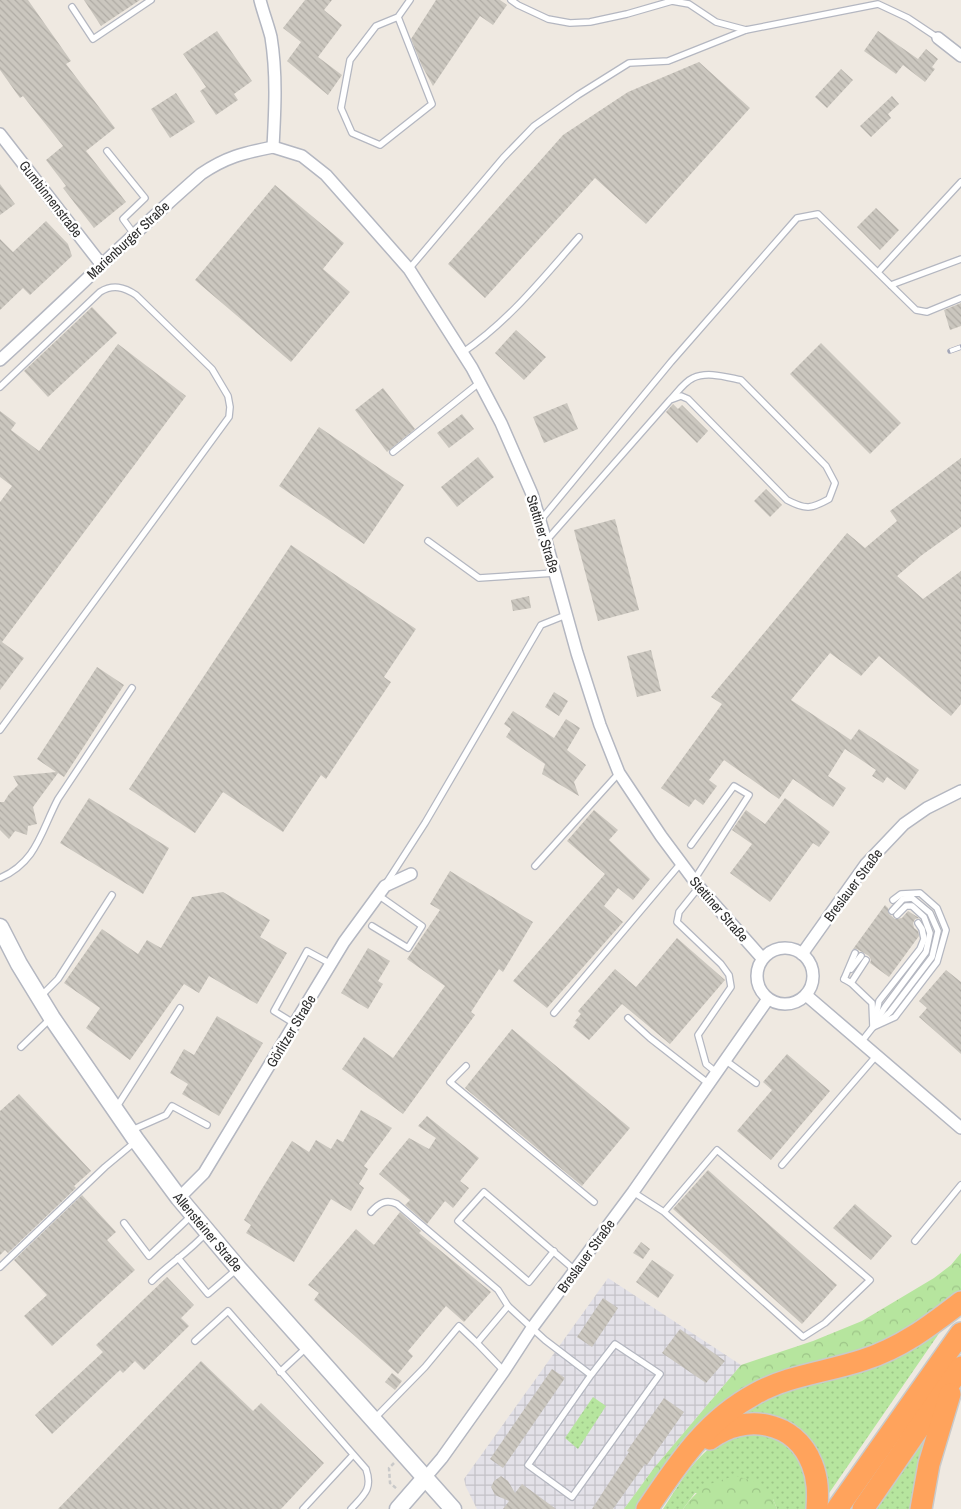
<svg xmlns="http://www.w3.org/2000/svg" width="961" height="1509" viewBox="0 0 961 1509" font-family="'Archivo Narrow',sans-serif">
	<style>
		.industrial { fill: url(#industrial-grid) }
		.grass { fill: url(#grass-dots) }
		.forest { fill: url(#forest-crowns) }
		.building { fill: url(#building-back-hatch) }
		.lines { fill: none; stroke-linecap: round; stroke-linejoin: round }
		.lane-casing { stroke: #b4b7c1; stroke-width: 8 }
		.street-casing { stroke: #b4b7c1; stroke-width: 14 }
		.secondary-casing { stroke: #b4b7c1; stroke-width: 19 }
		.highway-casing { stroke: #c9c9c9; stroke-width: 24 }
		.path { stroke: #c9c9c9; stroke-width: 2.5; stroke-dasharray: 4 2.5; stroke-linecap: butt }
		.lane { stroke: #fff; stroke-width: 5.5 }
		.street { stroke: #fff; stroke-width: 11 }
		.secondary { stroke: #fff; stroke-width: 16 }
		.highway { stroke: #ffa35c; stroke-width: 21 }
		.rail-casing { stroke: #a3a6b8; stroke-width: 5.5 }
		.rail { stroke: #fff; stroke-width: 4; stroke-dasharray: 11; stroke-linecap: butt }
		.labels { text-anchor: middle; stroke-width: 5; stroke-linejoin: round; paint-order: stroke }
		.street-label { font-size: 14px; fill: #2e2e2e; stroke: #fff }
	</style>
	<defs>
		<pattern id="industrial-grid" width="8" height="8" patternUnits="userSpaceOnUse" patternTransform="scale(1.25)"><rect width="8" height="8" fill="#e3e1e8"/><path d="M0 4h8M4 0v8" fill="none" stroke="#c3c1c7"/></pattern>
		<pattern id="grass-dots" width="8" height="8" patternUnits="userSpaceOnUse" patternTransform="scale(1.25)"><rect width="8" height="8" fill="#b6e59e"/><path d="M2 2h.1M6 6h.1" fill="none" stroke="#9dc588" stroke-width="1.8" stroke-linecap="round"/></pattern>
		<pattern id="forest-crowns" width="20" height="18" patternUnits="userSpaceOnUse" patternTransform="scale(1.25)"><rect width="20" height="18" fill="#b6e59e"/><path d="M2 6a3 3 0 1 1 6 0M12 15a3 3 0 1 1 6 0" fill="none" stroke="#9dc588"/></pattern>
		<pattern id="building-back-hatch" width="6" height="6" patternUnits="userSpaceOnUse" patternTransform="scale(1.25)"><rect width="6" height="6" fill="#cbc7bf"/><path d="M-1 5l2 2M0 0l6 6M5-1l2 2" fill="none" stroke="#afaba4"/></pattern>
	</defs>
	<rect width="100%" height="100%" fill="#efe9e1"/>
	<!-- industrial -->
	<path class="industrial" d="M608 1278 741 1365 654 1468 624 1509H477L466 1487 464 1479Z"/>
	<!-- grass -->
	<g class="grass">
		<path d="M951 1316 825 1499 818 1457 731 1421 739 1409Z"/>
		<path d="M593 1397 606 1406 578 1449 565 1438Z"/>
		<path d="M932 1429 916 1509H876Z"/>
		<path d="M733 1433 774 1434 805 1463 809 1509H777L773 1499 695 1493 683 1509H663C685 1476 696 1452 733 1433Z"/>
	</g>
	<!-- forest -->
	<g class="forest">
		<path d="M961 1253V1290L955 1296 890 1341 788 1371 637 1509H624L654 1468 741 1365 813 1341 862 1321 934 1278 951 1265Z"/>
		<path d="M736 1476 756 1482 773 1499 777 1509H683C700 1486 709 1483 736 1476Z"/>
	</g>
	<!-- building -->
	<g class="building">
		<path d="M0 0H28L71 61 66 64 115 128 86 151 126 202 94 228 63 188 66 186 46 160 63 146 23 96 20 98 0 70Z"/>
		<path d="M84 0H140L101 26Z"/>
		<path d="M305 0H332L324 10 342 25 318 57 342 75 328 95 287 61 301 42 283 28Z"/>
		<path d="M436 0H500L507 5 493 25 480 16 433 86 422 66 411 39Z"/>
		<path d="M217 31 252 81 234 94 238 100 216 115 200 91 206 87 183 54Z"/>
		<path d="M878 31 918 59 926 49 938 59 932 67 935 69 925 82 903 65 896 74 864 51Z"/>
		<path d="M699 62 750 108 646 224 595 178 485 298 448 264 563 135 628 92Z"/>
		<path d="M841 69 853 80 827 108 815 97Z"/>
		<path d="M176 93 195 122 170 138 151 109Z"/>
		<path d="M892 96 899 104 888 114 891 118 871 137 860 126Z"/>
		<path d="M0 184 15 204 0 215Z"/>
		<path d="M275 185 344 243 323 269 350 292 291 362 195 280Z"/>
		<path d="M876 208 899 230 880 250 857 227Z"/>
		<path d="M46 221 68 244 72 256 30 295 23 288 0 310V239L13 252Z"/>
		<path d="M961 303V326L950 330 944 310Z"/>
		<path d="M92 307 117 333 48 397 24 371Z"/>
		<path d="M516 330 546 357 524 380 495 353Z"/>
		<path d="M821 343 901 423 870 454 790 374Z"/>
		<path d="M118 344 186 396 2 642 24 658 0 690V502L12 486 0 477V411L16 423 11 430 39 451Z"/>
		<path d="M383 388 415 429 387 452 355 410Z"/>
		<path d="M567 403 578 429 544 443 533 417Z"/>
		<path d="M673 404 678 409 682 405 708 431 697 443 666 412Z"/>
		<path d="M462 414 474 429 449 448 437 433Z"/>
		<path d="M319 427 404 485 364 544 279 486Z"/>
		<path d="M478 457 494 477 457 507 441 487Z"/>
		<path d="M961 458V527L922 555 897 576 923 599 961 571V704L951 716 879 656 861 676 830 653 791 700 851 740 859 729 919 770 905 790 887 777 883 783 872 776 876 770 845 749 828 776 846 788 833 807 793 779 779 799 724 760 709 780 717 786 703 805 695 799 689 807 661 788 722 704 711 697 847 533 865 548 897 521 890 511Z"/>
		<path d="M766 489 782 505 770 517 754 501Z"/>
		<path d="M615 519 639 610 598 621 574 530Z"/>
		<path d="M291 545 416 629 384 677 391 682 326 779 321 775 283 832 223 792 195 833 129 789Z"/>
		<path d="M529 596 531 608 513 611 511 600Z"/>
		<path d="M651 650 661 691 637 697 627 656Z"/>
		<path d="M97 667 124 685 64 777 58 773 33 807 37 824 28 826 27 835 15 831 9 839 0 830V802H4L9 794 18 785 13 776 56 772 37 759Z"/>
		<path d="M554 692 568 701 559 716 545 707Z"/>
		<path d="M513 711 554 738 566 719 580 728 567 750 586 765 574 782 579 796 542 774 545 764 506 737 511 729 504 724Z"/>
		<path d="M89 798 169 848 143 894 60 843Z"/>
		<path d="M785 798 830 832 819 847 813 843 770 902 730 873 752 844 732 830 746 810 765 824Z"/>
		<path d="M594 810 618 830 609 840 650 879 633 900 618 888 604 906 623 922 547 1008 513 981 605 874 567 841Z"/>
		<path d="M450 871 533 922 503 972 499 969 471 1012 475 1015 403 1114 342 1069 364 1037 393 1058 445 986 407 959 440 910 430 904Z"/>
		<path d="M223 892 270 920 260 937 287 953 257 1004 209 976 199 993 184 984 130 1060 86 1028 100 1008 64 983 102 929 138 954 147 940 161 948 192 897Z"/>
		<path d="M885 905 888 908 889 914 895 919 902 918 908 911 919 918 915 919 913 923 914 928 918 931 919 936 889 977 870 963 871 960 869 956 857 949H853Z"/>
		<path d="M677 938 725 980 670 1044 622 1004 589 1040 573 1027 577 1022 575 1021 581 1014 578 1011 615 969 636 987Z"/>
		<path d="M368 948 390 961 378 981 383 984 368 1009 341 993Z"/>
		<path d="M946 970 961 982V1054L919 1017 927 1008 919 1001Z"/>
		<path d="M217 1016 263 1043 219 1116 182 1094 188 1084 170 1073 184 1049 194 1055Z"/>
		<path d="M512 1029 630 1128 582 1186 465 1088Z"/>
		<path d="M787 1054 830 1091 771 1160 737 1131 772 1090 763 1082Z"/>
		<path d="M19 1094 91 1171 74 1186 76 1188 8 1253 5 1250 0 1255V1111Z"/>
		<path d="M361 1110 392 1128 364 1166 368 1169 359 1184 364 1188 351 1211 331 1199 294 1262 246 1233 251 1225 244 1220 260 1192 292 1141 309 1152 316 1140 331 1149 337 1139 343 1142Z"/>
		<path d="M427 1116 479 1158 460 1181 469 1188 453 1208 445 1201 427 1224 405 1205 410 1200 379 1174 409 1138 429 1149 436 1138 418 1126Z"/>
		<path d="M708 1170 837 1285 802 1324 673 1209Z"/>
		<path d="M82 1195 116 1232 107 1240 135 1270 52 1346 24 1316 47 1295 14 1260Z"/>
		<path d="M855 1204 892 1236 871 1260 833 1228Z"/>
		<path d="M400 1212 421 1231 419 1233 491 1292 464 1322 446 1306 408 1351 413 1356 398 1374 314 1300 319 1293 308 1285 356 1229 374 1245Z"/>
		<path d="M641 1242 650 1249 643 1259 633 1253Z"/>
		<path d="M652 1260 674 1275 658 1298 636 1282Z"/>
		<path d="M167 1277 194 1305 181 1318 189 1326 144 1370 135 1361 123 1373 120 1370 52 1434 35 1415 103 1352 96 1345Z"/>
		<path d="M603 1298 618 1308 592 1347 577 1337Z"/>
		<path d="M680 1329 725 1361 706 1383 662 1353Z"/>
		<path d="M201 1361 253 1411 261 1403 324 1463 281 1509H58Z"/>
		<path d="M552 1369 565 1378 503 1468 490 1459Z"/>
		<path d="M392 1373 402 1381 395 1390 385 1382Z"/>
		<path d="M664 1398 684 1412 647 1465 645 1464 613 1509H592L629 1452 627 1451Z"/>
		<path d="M501 1476 508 1481 515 1493 522 1484 556 1509H503L509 1501 495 1495 491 1487 494 1481Z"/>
	</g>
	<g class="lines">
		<defs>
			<g id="lane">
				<path d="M511 0 518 5 548 19 570 23 590 22 627 14 672 1 689 4 716 22 746 30 878 4 908 18 938 38"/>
				<path d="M72 7 93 39 151 0"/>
				<path d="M398 17 432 104 380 145 352 133 341 108 350 60 376 26 398 17 410 0"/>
				<path d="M107 151 145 198 123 219 134 234"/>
				<path d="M409 269 503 158 534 126 578 95 629 63 668 61 746 30"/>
				<path d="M878 272 961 182"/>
				<path d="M891 285 961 259"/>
				<path d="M462 353C509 321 542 279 579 237"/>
				<path d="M0 387 100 292C113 284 124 287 136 295L212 369 228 396 230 407 229 417 0 730"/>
				<path d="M393 452 479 383"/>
				<path d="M540 521 671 362 797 218 818 214 916 310 927 312 961 298"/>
				<path d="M428 541 479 578 555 573"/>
				<path d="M546 541 670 400 681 396 688 399 787 500C806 510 811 509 829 499L835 483 826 466 741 380C726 377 707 371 693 378 684 382 676 394 670 400"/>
				<path d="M691 845 734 786 749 795 694 880"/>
				<path d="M535 866 619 773"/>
				<path d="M0 878C37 862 41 831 58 799L132 688"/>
				<path d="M387 882 425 823 541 625 566 615"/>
				<path d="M699 887 679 912 677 922 721 964 729 975 731 987 698 1035 706 1064 717 1073"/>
				<path d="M372 926 408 948 422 926 378 895"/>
				<path d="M851 969 861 956"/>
				<path d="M844 979 851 983 872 1003 873 1027 862 1041"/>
				<path d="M844 979 855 953"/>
				<path d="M851 983 866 960"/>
				<path d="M41 996 58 979 112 895"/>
				<path d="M554 1013 681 863"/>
				<path d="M628 1018 650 1038 709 1084"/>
				<path d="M875 1021 879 1001 920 949 924 939 922 929 918 923"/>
				<path d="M875 1023 885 1007 926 952 930 933 924 917 912 906H906L897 915"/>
				<path d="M878 1023 890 1012 932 957 938 931 930 913 912 898 903 899 892 911"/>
				<path d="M295 1024 274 1011 307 951 331 964"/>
				<path d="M873 1027 895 1017 937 962 946 930 937 908 920 893 901 894 893 900"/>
				<path d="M21 1047 50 1019"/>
				<path d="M725 1060 756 1083"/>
				<path d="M466 1066 450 1082 594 1202"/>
				<path d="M116 1108 180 1008"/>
				<path d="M132 1130 166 1115 172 1106 207 1125"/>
				<path d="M782 1165 877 1055"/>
				<path d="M633 1192 664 1212 803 1337 825 1323 870 1280 717 1150 664 1212"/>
				<path d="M371 1212C379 1203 386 1199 397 1204L498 1290 508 1306"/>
				<path d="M124 1223 149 1256 191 1216"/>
				<path d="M915 1241 961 1185"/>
				<path d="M554 1251 529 1282 458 1221 484 1192 576 1271"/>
				<path d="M178 1258 208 1294 237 1269"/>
				<path d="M0 1267 105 1167 135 1142"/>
				<path d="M152 1281C169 1264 190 1251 206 1233"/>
				<path d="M195 1341 228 1311 366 1469C373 1489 364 1495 351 1509"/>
				<path d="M477 1343 508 1306 545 1340 591 1375 615 1344 660 1374 572 1497 528 1465 591 1375"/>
				<path d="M280 1372 306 1348"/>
				<path d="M375 1418 425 1367 459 1326 477 1343 504 1371"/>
				<path d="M303 1509 353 1455"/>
			</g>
			<g id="street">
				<path d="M260 0C263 12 268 25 271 37 277 74 275 110 273 147"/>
				<path d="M938 38 961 56"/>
				<path d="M0 134 101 264"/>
				<path d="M273 147 302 156 326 175 409 269 472 368 501 423 532 494 546 541 577 653 600 725 619 773 661 836 699 887 762 958"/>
				<path d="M0 360C67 299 132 234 201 174 226 157 243 153 273 147"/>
				<circle cx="785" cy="976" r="28"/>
				<path d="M802 954 866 864 904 824 927 808 961 791"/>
				<path d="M806 995 961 1128"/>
				<path d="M179 1198 204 1173 344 942 385 886 411 874"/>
				<path d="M425 1478 442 1458 504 1371 532 1328 633 1192 768 999"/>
			</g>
			<g id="secondary">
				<path d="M0 927 19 964 52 1018 136 1140 179 1198 238 1268 453 1509"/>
				<path d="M398 1509 425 1478"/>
			</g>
			<g id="highway">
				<path d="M710 1439C744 1413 795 1420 812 1464 818 1479 818 1493 817 1509"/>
				<path d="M647 1509C678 1464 705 1421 755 1394 789 1375 827 1372 863 1360 901 1348 930 1326 961 1302"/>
				<path d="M837 1509 961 1333"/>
				<path d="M863 1509 961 1367"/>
				<path d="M921 1509 929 1464 950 1394"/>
			</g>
		</defs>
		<!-- lane casing -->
		<use href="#lane" class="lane-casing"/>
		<!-- street casing -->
		<use href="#street" class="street-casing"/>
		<!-- secondary casing -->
		<use href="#secondary" class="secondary-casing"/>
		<!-- highway casing -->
		<use href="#highway" class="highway-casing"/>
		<!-- path -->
		<path class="path" d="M394 1463 389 1468 390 1483 397 1489"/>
		<!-- lane -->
		<use href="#lane" class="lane"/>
		<!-- street -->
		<use href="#street" class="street"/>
		<!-- secondary -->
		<use href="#secondary" class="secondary"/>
		<!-- highway -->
		<use href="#highway" class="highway"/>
		<defs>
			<path id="rail" d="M950 351 961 347"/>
		</defs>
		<!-- rail casing -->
		<use href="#rail" class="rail-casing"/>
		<!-- rail -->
		<use href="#rail" class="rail"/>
	</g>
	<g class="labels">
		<!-- street labels -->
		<g class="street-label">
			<text transform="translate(51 199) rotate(52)" y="5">Gumbinnenstraße</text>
			<text transform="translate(128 240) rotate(-43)" y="5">Marienburger Straße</text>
			<text transform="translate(543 534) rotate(73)" y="5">Stettiner Straße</text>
			<text transform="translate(853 885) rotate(-53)" y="5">Breslauer Straße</text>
			<text transform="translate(719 909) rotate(49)" y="5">Stettiner Straße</text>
			<text transform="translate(291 1031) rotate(-59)" y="5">Görlitzer Straße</text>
			<text transform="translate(208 1232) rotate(50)" y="5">Allensteiner Straße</text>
			<text transform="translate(586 1256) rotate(-54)" y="5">Breslauer Straße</text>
		</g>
	</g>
</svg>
